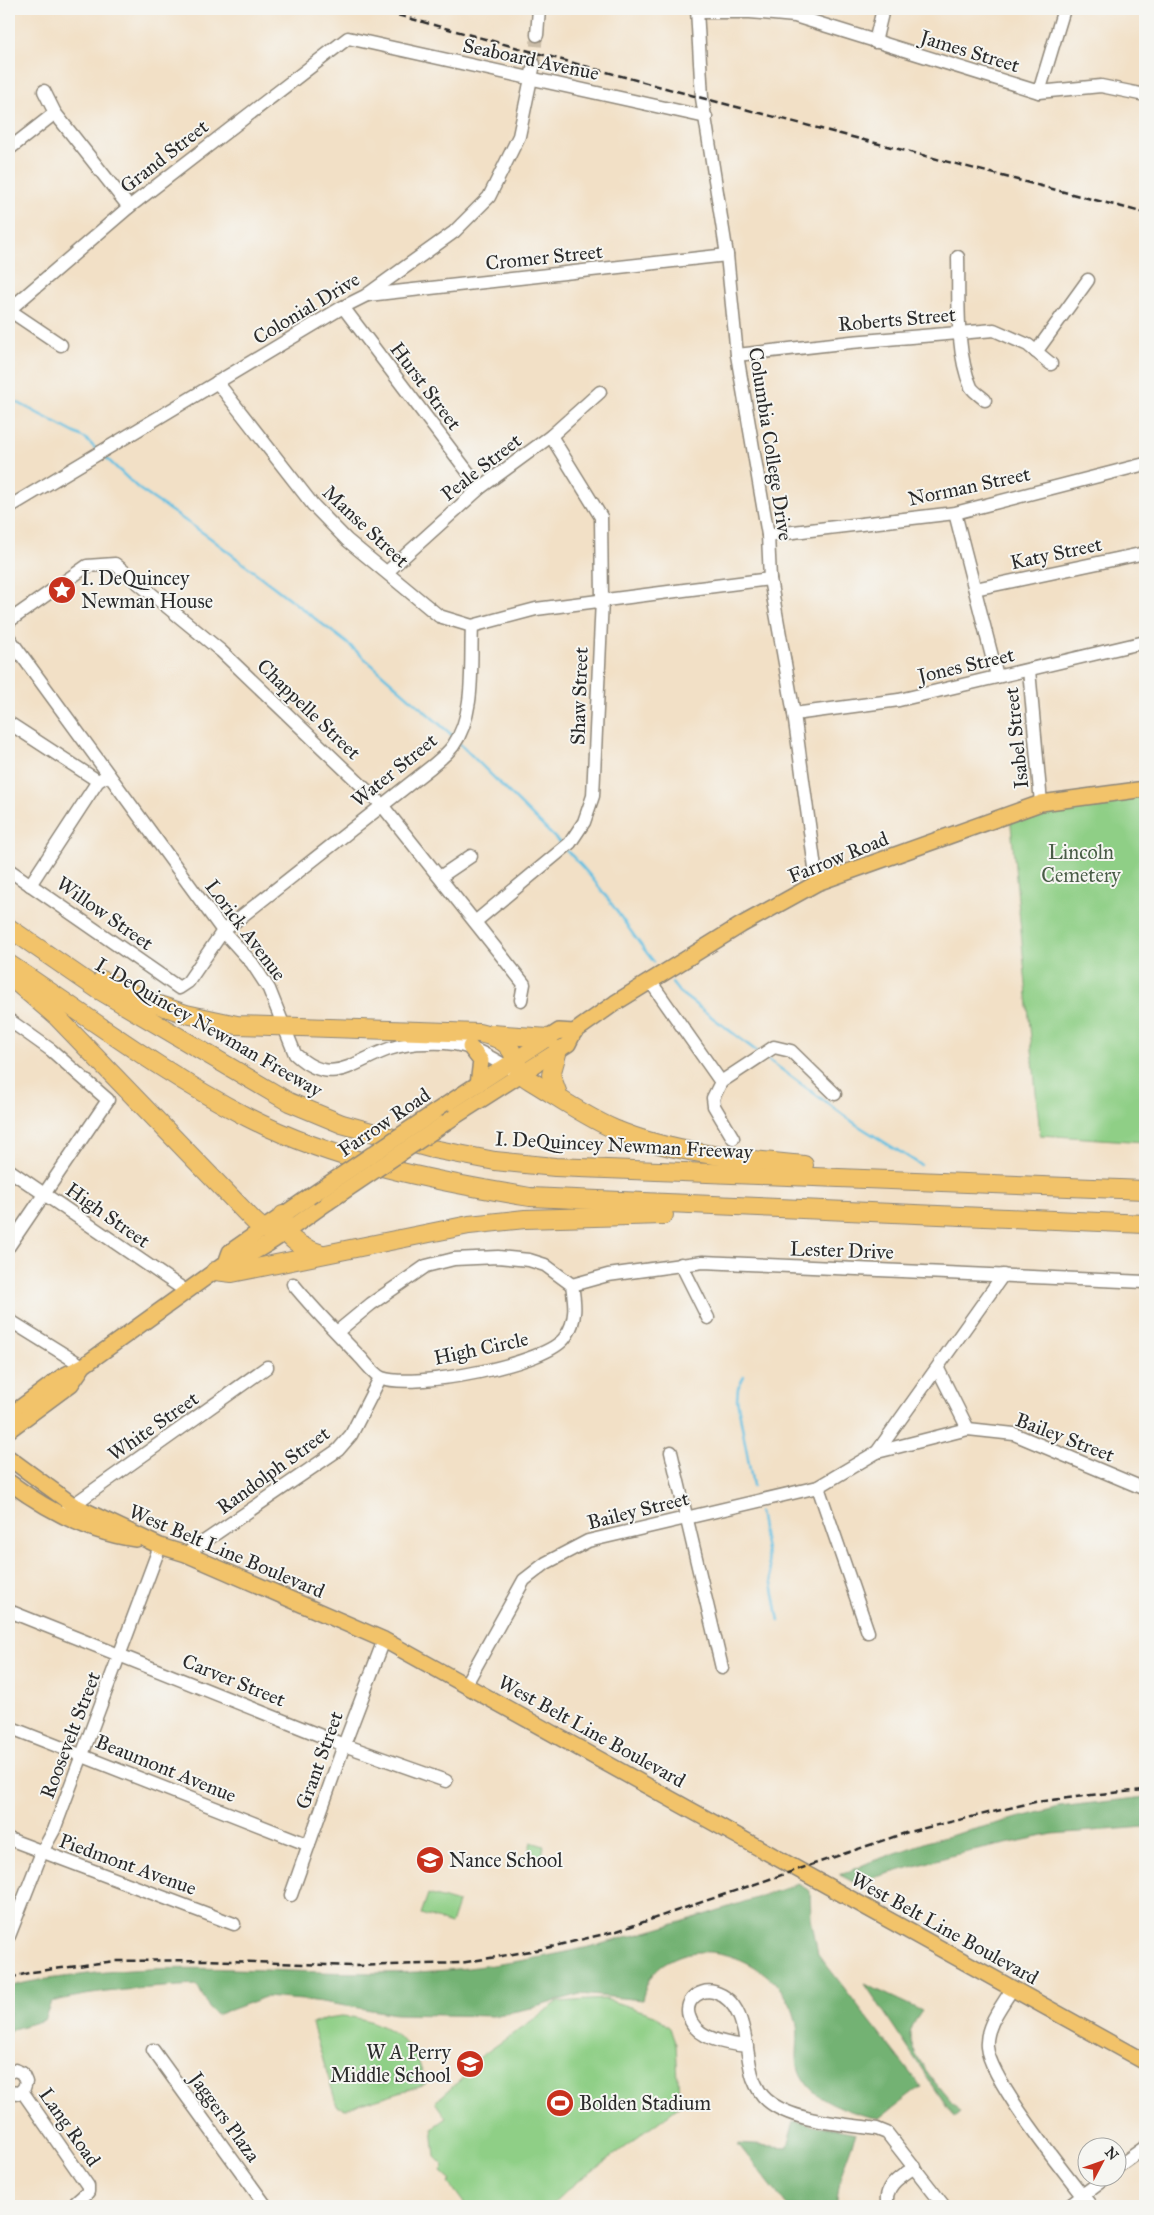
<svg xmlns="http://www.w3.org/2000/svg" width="1154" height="2215" viewBox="0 0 1154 2215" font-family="'IM FELL Great Primer',serif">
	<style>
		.green { fill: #8fcf86; stroke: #5d7d58 }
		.forest { fill: #73b273; stroke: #4f6e4f }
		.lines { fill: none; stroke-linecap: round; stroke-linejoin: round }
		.stream { stroke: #64c0e2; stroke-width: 2.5 }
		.minor-tunnel { stroke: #cabca7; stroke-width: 12; stroke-dasharray: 12 6; stroke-linecap: butt }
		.minor-casing { stroke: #8e8678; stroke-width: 15 }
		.major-casing { stroke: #8e8678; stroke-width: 18 }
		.highway-casing { stroke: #8e8678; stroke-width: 20 }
		.minor { stroke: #fff; stroke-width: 12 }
		.major { stroke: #f2c36a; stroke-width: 15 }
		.highway { stroke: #f2c36a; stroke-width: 18 }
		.rail { stroke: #2b2b2b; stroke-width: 2.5; stroke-dasharray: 8 4; stroke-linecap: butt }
		.major-bridge-casing { stroke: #8e8678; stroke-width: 18; stroke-linecap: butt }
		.major-bridge { stroke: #f2c36a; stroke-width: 15 }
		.labels { text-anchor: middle; stroke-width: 4; stroke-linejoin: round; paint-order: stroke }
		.street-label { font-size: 20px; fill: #2b2b2b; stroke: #f6f6f2 }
		.poi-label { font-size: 20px; fill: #2b2b2b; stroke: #f6f6f2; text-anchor: start }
		.park-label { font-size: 20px; fill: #495c46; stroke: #f6f6f2 }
	</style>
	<rect width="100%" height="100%" fill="#f6f6f2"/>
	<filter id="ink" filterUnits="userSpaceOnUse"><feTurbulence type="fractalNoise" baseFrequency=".02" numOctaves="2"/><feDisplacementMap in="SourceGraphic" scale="10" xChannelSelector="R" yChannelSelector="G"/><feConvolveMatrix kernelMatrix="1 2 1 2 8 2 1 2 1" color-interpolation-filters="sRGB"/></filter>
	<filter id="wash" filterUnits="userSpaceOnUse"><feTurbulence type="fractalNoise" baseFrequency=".0096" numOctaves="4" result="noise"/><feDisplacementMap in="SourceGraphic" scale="20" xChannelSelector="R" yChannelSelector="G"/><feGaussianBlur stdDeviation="1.12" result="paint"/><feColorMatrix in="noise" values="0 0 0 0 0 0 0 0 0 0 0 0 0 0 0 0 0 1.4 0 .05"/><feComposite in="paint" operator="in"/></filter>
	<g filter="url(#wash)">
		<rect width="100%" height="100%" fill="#f2e0c6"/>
		<!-- green -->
		<g class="green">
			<path d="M1145 789V1142L1040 1135 1010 814Z"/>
			<path d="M531 1842 544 1846 541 1860 527 1857Z"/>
			<path d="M428 1894 458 1903 451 1924 421 1914Z"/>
			<path d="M605 1999 655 2015 670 2028 676 2044 679 2096 684 2103 567 2190 550 2206H466L449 2183 452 2181 441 2171 444 2166 435 2157 432 2128 446 2118 435 2102 466 2075 473 2062 558 2002Z"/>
			<path d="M342 2016C384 2019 417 2041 426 2084L344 2109 337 2106 312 2024 327 2018Z"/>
		</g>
		<!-- forest -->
		<g class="forest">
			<path d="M1145 1797V1827L1053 1834 954 1855 855 1883 840 1875 870 1862 930 1841 1059 1807Z"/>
			<path d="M798 1884 810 1891 811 1917 818 1954 921 2087 880 2118C861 2117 823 2102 811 2089 786 2062 804 2047 795 2017 783 1972 723 1940 679 1956 656 1965 648 1976 642 2000L580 1994 536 2007 493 2016 396 2014 315 2001 265 1997 216 2015 209 2008 197 1985C148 1988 99 1990 51 2002L44 2020 13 2029 9 2033V1987C35 1979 60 1978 88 1974 198 1960 308 1977 418 1972 555 1965 670 1927 798 1884Z"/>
			<path d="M865 1984 922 2011C917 2018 911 2026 910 2035 910 2056 947 2097 960 2112L954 2117Z"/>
			<path d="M794 2121 856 2133 841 2175 836 2206H787L738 2144 787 2147Z"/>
		</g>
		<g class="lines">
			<!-- stream -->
			<g class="stream">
				<path d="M9 398 86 439 97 450"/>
				<path d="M103 455 139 489 209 537 347 643 453 736"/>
				<path d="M460 744 561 844"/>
				<path d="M566 850C603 885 623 924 654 962"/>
				<path d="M672 983 679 992 759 1053"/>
				<path d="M766 1058 857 1125 921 1165"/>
				<path d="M744 1376 738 1388 737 1399 753 1486"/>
				<path d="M759 1512 779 1621"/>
			</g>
		</g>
	</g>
	<g filter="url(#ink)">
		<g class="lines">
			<!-- minor-tunnel -->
			<path class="minor-tunnel" d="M534 64 537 35"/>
			<defs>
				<g id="minor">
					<path d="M697 9 702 98 727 255 737 355 768 535 770 579 794 714 817 883"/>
					<path d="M697 12H750L795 16 1039 92 1101 86 1145 95"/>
					<path d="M537 35 539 9"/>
					<path d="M875 42 883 9"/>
					<path d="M44 91 55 113 129 207"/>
					<path d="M1039 92 1064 9"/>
					<path d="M9 149 55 113"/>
					<path d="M958 257C959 296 955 351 971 387 974 392 981 396 985 400"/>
					<path d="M368 295 727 255"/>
					<path d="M343 307 480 488"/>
					<path d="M9 310 129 207 348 38 706 117"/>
					<path d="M9 310 61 345"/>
					<path d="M1036 352 1088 280"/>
					<path d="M737 355 851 342 994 330 1028 345 1051 364"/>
					<path d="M217 382 313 505 347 540 439 616 472 626"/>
					<path d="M9 507 343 307 365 296 454 232 489 197 519 136 534 64"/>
					<path d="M955 513 997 676"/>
					<path d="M768 535 955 513 1145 464"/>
					<path d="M387 572 480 488 551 436 600 392"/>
					<path d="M975 589 1145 553"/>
					<path d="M9 621 87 566 115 564 221 651 381 804 524 984 521 1000"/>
					<path d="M472 626 536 609 770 579"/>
					<path d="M9 638 223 931 252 963 269 989 295 1054C332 1088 352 1062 389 1049 401 1045 414 1043 427 1043 465 1041 481 1051 512 1070"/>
					<path d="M1029 670 1041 803"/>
					<path d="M794 714 899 700 1145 642"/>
					<path d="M9 723 98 781 105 777"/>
					<path d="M9 870 179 988 188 982 223 931 431 767C438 761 447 754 453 746 476 714 470 664 472 626"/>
					<path d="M440 877 471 856"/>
					<path d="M30 885 98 781"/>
					<path d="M475 922 570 843 584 822 593 796 602 599 601 517 551 436"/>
					<path d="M650 981 721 1082 713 1098 714 1106 733 1138"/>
					<path d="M9 1020 51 1050 108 1100 9 1246"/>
					<path d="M721 1082 774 1047 791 1051 835 1094"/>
					<path d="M9 1170 186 1291"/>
					<path d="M681 1264 708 1318"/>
					<path d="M293 1284C314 1310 337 1333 360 1357 366 1363 374 1375 382 1378 413 1389 549 1365 566 1336 577 1320 575 1303 572 1285L545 1265 529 1260 498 1257 454 1259 426 1266 371 1304 337 1332"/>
					<path d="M572 1285 608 1275 703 1262 1145 1282"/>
					<path d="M9 1320 83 1366"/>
					<path d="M938 1369 968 1429"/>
					<path d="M671 1452 722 1668"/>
					<path d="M877 1452 968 1429 1014 1434 1145 1489"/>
					<path d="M818 1487 868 1632"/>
					<path d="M66 1510 267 1367"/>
					<path d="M186 1554 338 1450 351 1435 380 1378"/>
					<path d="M9 1611 344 1745 446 1781"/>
					<path d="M466 1684 524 1580 546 1563 588 1541 818 1487 877 1452 1003 1275"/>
					<path d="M9 1727 309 1845"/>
					<path d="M9 1839 234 1924"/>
					<path d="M291 1895 344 1745 384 1640"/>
					<path d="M9 1936 42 1852 54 1830 160 1546"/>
					<path d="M1012 1989C1002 2006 985 2026 987 2047 990 2081 1067 2175 1091 2206"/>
					<path d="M747 2046C727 2044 695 2039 689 2016 687 2010 688 2003 693 1998 698 1993 706 1990 714 1992 749 2002 744 2051 753 2078 756 2086 761 2095 767 2100 792 2122 845 2124 877 2129L887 2133 944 2206"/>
					<path d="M153 2050 266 2206"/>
					<path d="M9 2072 15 2070 22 2073 26 2082 24 2088 19 2093 9 2092"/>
					<path d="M22 2091 88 2186V2192L72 2206"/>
					<path d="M1116 2168 1145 2147"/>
					<path d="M888 2206C882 2187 901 2176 915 2167"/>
					<path d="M1068 2206 1105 2178"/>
				</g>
				<g id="major">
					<path d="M470 1047 481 1061 478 1084"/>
					<path d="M435 1112 559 1031 574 1032"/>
					<path d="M454 1117 568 1044 574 1032 615 1003 741 925 817 883 1041 803 1145 789"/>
					<path d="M226 1263C252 1260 304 1218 328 1202"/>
					<path d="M9 1416 63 1376 83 1366 215 1271 226 1263 230 1252 309 1197"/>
					<path d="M9 1430 71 1384 82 1368"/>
					<path d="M9 1458 73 1505 160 1546 186 1554 384 1640 1145 2062"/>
					<path d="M9 1482C47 1510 89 1533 136 1539"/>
				</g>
				<g id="highway">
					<path d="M9 928 99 990 289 1102 342 1124 433 1149 495 1161 555 1167 1145 1190"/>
					<path d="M9 964C87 1016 164 1074 247 1117 335 1162 433 1181 530 1197L1145 1224"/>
					<path d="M9 976 57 1017 254 1221 263 1229 284 1231"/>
					<path d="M102 980 156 1004 186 1014 237 1025 479 1033C492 1036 507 1040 513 1054 520 1068 517 1073 531 1081 558 1097 584 1116 614 1129 673 1154 740 1159 804 1165"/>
					<path d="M492 1034 549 1038"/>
					<path d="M558 1050 551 1075 559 1097"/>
					<path d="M283 1215C280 1238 303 1248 322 1254"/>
					<path d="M215 1271 232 1273 469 1225 525 1219 664 1215"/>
				</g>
			</defs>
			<!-- minor casing -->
			<use href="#minor" class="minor-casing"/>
			<!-- major casing -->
			<use href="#major" class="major-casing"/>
			<!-- highway casing -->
			<use href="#highway" class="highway-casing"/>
			<!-- minor -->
			<use href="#minor" class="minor"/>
			<!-- major -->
			<use href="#major" class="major"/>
			<!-- highway -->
			<use href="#highway" class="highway"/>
			<!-- rail -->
			<g class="rail">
				<path d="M375 9 702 98 1145 213"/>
				<path d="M9 1978 32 1972 115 1961 207 1960 352 1966 461 1963 542 1949 617 1931 908 1832 1035 1802 1100 1794 1145 1790"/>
			</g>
			<defs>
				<g id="major-bridge">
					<path d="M309 1197 435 1112"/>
					<path d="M328 1202 454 1117"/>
				</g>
			</defs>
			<!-- major-bridge casing -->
			<use href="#major-bridge" class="major-bridge-casing"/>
			<!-- major-bridge -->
			<use href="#major-bridge" class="major-bridge"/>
		</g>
	</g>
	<!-- icons -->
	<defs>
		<symbol id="sight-disc" viewBox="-11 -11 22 22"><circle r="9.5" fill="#c8321e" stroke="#f6f6f2"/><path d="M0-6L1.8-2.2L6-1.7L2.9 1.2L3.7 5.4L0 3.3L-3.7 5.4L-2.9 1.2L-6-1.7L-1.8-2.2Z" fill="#fff"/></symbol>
		<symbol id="school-disc" viewBox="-11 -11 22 22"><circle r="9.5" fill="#c8321e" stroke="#f6f6f2"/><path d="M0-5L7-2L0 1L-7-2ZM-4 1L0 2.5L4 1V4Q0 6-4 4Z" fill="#fff"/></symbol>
		<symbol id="stadium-disc" viewBox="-11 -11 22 22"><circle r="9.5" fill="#c8321e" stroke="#f6f6f2"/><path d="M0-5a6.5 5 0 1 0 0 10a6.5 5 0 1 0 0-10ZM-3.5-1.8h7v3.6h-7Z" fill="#fff"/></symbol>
	</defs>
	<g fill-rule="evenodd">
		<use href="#sight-disc" x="46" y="574" width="32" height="32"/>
		<use href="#school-disc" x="414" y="1844" width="32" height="32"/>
		<use href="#school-disc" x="454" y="2048" width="32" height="32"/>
		<use href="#stadium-disc" x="544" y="2087" width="32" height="32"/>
	</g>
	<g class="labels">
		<!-- street labels -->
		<g class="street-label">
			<text transform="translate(970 51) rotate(17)" y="7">James Street</text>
			<text transform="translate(531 59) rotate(12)" y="7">Seaboard Avenue</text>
			<text transform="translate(164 156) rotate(-38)" y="7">Grand Street</text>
			<text transform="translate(544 257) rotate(-6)" y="7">Cromer Street</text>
			<text transform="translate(306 308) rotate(-31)" y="7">Colonial Drive</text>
			<text transform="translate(897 319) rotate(-5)" y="7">Roberts Street</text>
			<text transform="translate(426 386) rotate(53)" y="7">Hurst Street</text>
			<text transform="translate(771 444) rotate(81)" y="7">Columbia College Drive</text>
			<text transform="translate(481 467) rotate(-38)" y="7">Peale Street</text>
			<text transform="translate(969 486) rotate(-12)" y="7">Norman Street</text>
			<text transform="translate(366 526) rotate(43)" y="7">Manse Street</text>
			<text transform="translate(1056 553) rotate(-12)" y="7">Katy Street</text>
			<text transform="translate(966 665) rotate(-13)" y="7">Jones Street</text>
			<text transform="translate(579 696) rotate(-88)" y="7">Shaw Street</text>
			<text transform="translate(309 709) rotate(44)" y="7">Chappelle Street</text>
			<text transform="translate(1016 738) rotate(-96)" y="7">Isabel Street</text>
			<text transform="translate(394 770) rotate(-39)" y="7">Water Street</text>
			<text transform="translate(838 857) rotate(-22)" y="7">Farrow Road</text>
			<text transform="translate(105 913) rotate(35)" y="7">Willow Street</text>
			<text transform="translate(246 930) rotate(53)" y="7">Lorick Avenue</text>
			<text transform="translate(209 1027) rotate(30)" y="7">I. DeQuincey Newman Freeway</text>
			<text transform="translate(384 1122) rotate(-34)" y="7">Farrow Road</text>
			<text transform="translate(624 1145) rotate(3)" y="7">I. DeQuincey Newman Freeway</text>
			<text transform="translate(108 1215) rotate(35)" y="7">High Street</text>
			<text transform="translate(842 1250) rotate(2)" y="7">Lester Drive</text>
			<text transform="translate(481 1348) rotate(-12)" y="7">High Circle</text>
			<text transform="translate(153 1426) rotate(-35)" y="7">White Street</text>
			<text transform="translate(1065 1437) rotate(21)" y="7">Bailey Street</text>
			<text transform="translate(273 1470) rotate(-36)" y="7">Randolph Street</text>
			<text transform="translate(638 1510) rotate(-14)" y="7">Bailey Street</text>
			<text transform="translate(227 1551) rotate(23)" y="7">West Belt Line Boulevard</text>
			<text transform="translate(234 1680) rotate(22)" y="7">Carver Street</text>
			<text transform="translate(592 1731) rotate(29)" y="7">West Belt Line Boulevard</text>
			<text transform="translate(70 1735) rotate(-69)" y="7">Roosevelt Street</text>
			<text transform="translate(319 1760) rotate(-70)" y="7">Grant Street</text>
			<text transform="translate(166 1768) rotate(22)" y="7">Beaumont Avenue</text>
			<text transform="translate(128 1864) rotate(20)" y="7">Piedmont Avenue</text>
			<text transform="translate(945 1928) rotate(29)" y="7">West Belt Line Boulevard</text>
			<text transform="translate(225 2117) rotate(54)" y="7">Jaggers Plaza</text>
			<text transform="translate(70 2127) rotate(55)" y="7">Lang Road</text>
		</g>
		<!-- poi labels -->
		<g class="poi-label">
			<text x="81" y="585">I. DeQuincey<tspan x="81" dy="23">Newman House</tspan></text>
			<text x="449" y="1867">Nance School</text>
			<text x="451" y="2059" text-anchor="end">W A Perry<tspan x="451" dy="23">Middle School</tspan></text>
			<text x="579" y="2110">Bolden Stadium</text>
		</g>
		<!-- park labels -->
		<g class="park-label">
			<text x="1081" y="859">Lincoln<tspan x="1081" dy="23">Cemetery</tspan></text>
		</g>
	</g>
	<!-- margin -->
	<rect width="1154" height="2215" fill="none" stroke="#f6f6f2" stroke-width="30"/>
	<!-- north arrow -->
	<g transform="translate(1102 2162) rotate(49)"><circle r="24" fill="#f6f6f2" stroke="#a5a5a2"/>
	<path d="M0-4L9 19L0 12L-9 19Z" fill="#c8321e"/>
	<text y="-8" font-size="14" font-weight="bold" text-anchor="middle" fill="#2b2b2b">N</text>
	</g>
</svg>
